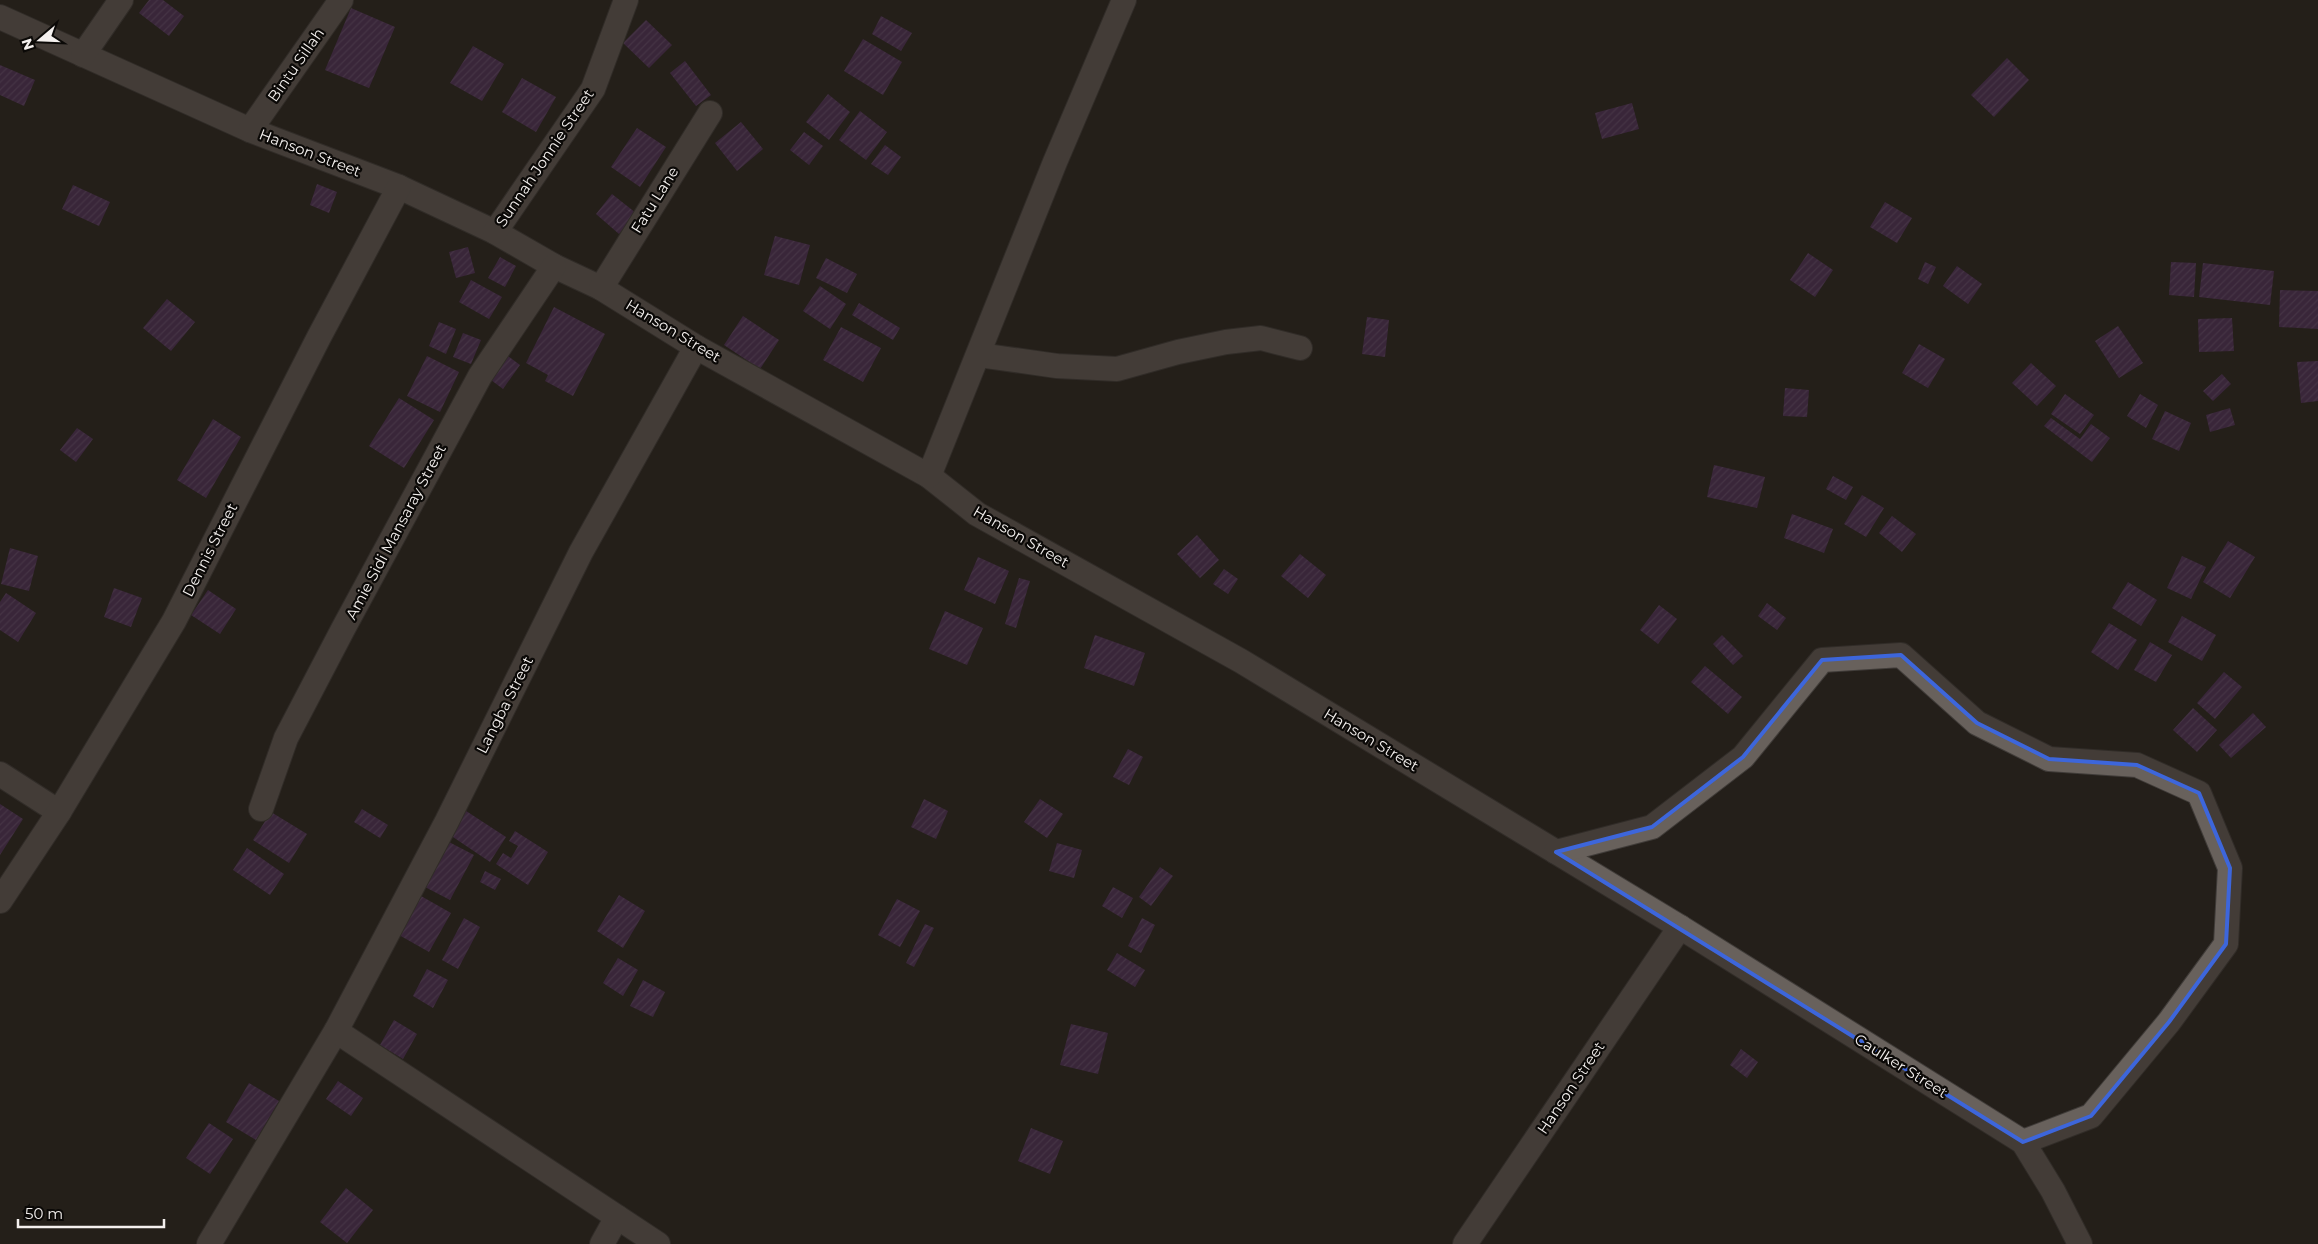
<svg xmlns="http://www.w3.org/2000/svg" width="2318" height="1244" viewBox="0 0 2318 1244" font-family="Montserrat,sans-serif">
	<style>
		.building { fill: url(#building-hatch) }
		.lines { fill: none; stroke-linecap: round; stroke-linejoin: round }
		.minor-casing { stroke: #403c39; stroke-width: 26 }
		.minor { stroke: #68615c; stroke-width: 24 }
		.marked { fill: none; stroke: #3d66db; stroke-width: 4; stroke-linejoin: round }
		.labels { text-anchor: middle; stroke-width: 4.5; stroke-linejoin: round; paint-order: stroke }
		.street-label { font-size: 15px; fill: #f4f0ee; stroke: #0b0907 }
	</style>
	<defs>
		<pattern id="building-hatch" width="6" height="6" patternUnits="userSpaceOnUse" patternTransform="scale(1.25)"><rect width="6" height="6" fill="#532f61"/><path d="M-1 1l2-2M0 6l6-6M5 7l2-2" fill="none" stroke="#6c4d78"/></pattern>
	</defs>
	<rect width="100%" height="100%" fill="#241f1a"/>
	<!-- building -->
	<g class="building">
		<path d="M149 0H163L184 16 169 36 139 13Z"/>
		<path d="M351 8 395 27 369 88 325 70Z"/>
		<path d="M881 16 912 33 901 51 872 34Z"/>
		<path d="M646 20 672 45 649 68 623 43Z"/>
		<path d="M863 39 902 62 883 95 844 71Z"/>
		<path d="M473 46 504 64 482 101 450 83Z"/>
		<path d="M2007 58 2029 80 1994 117 1971 95Z"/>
		<path d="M685 61 711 95 696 106 670 73Z"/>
		<path d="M0 65 35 80 24 106 0 95Z"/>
		<path d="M522 78 556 97 536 132 502 112Z"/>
		<path d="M828 94 850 112 829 140 806 122Z"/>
		<path d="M1632 103 1639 129 1602 139 1595 113Z"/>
		<path d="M860 111 887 132 866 160 839 140Z"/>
		<path d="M741 122 763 149 737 171 715 143Z"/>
		<path d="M637 128 666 147 640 187 611 167Z"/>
		<path d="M804 132 823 146 809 165 790 150Z"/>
		<path d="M885 145 901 157 888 175 871 164Z"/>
		<path d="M317 184 337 192 329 213 310 205Z"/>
		<path d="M73 185 110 202 99 226 62 209Z"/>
		<path d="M612 194 636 213 619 234 596 214Z"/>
		<path d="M1885 202 1912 218 1897 243 1870 227Z"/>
		<path d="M775 236 810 245 799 285 764 275Z"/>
		<path d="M468 247 475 273 456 278 449 252Z"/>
		<path d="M1808 253 1833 270 1815 297 1790 280Z"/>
		<path d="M500 257 516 266 505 287 488 278Z"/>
		<path d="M826 258 857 274 847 293 816 278Z"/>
		<path d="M1925 262 1936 267 1928 284 1918 279Z"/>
		<path d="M2171 262 2196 263 2194 297 2169 295Z"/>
		<path d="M2203 263 2274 271 2270 305 2199 297Z"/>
		<path d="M1957 266 1982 284 1968 304 1943 286Z"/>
		<path d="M471 280 502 297 489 319 459 302Z"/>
		<path d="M820 286 846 304 830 329 803 311Z"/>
		<path d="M2280 290 2318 291V329L2279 327Z"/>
		<path d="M167 299 195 322 171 351 143 328Z"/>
		<path d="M859 303 900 328 893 340 852 315Z"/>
		<path d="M554 307 605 334 573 396 545 381 548 375 526 363Z"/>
		<path d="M743 316 779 340 760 369 724 345Z"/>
		<path d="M1367 317 1389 320 1385 357 1362 354Z"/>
		<path d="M2232 318 2234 351 2199 352 2198 319Z"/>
		<path d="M439 322 456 329 446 354 429 346Z"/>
		<path d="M2118 326 2143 363 2119 378 2095 341Z"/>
		<path d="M841 327 881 348 863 382 823 360Z"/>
		<path d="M463 333 481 340 471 364 453 357Z"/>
		<path d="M1919 344 1945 359 1928 388 1902 373Z"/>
		<path d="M427 356 459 372 440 412 407 396Z"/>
		<path d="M508 356 520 365 503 389 491 380Z"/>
		<path d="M2318 361V401L2301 403 2297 362Z"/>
		<path d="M2031 363 2056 386 2037 406 2012 383Z"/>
		<path d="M2222 374 2231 384 2213 401 2203 391Z"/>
		<path d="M1785 388 1809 390 1807 417 1783 416Z"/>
		<path d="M2065 394 2094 415 2080 434 2051 414Z"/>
		<path d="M2140 394 2158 405 2146 428 2127 416Z"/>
		<path d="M399 398 434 420 404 468 369 446Z"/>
		<path d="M2230 408 2235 425 2210 432 2206 415Z"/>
		<path d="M2165 411 2191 423 2179 451 2152 439Z"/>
		<path d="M2051 418 2080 439 2091 424 2110 438 2092 462 2044 426Z"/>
		<path d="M213 419 241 437 206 498 177 480Z"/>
		<path d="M77 428 93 439 76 462 60 450Z"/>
		<path d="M1714 465 1765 477 1757 508 1707 497Z"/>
		<path d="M1833 476 1853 487 1846 500 1826 489Z"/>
		<path d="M1862 495 1884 508 1866 537 1844 524Z"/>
		<path d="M1792 514 1833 529 1824 553 1784 538Z"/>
		<path d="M1892 516 1916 534 1902 552 1879 533Z"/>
		<path d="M1197 535 1219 560 1200 578 1177 554Z"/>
		<path d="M2228 541 2255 557 2230 598 2203 582Z"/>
		<path d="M10 548 38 556 29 591 1 584Z"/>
		<path d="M1300 554 1326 575 1308 598 1281 576Z"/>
		<path d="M2182 556 2206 567 2191 599 2167 588Z"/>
		<path d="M978 557 1009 571 995 604 964 590Z"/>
		<path d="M1224 569 1238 579 1228 594 1213 584Z"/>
		<path d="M1019 578 1030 581 1016 628 1005 624Z"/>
		<path d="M2128 582 2157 600 2141 626 2112 608Z"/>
		<path d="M114 588 142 598 131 627 104 617Z"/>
		<path d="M208 590 236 609 220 634 191 615Z"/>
		<path d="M6 593 36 613 18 642 0 630V602Z"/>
		<path d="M1767 603 1786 618 1777 630 1758 616Z"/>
		<path d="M1659 605 1677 619 1658 644 1640 630Z"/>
		<path d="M945 611 983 628 967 665 929 649Z"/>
		<path d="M2182 616 2216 635 2202 661 2168 642Z"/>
		<path d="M2109 623 2137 640 2118 670 2091 652Z"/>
		<path d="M1095 635 1145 653 1134 686 1084 668Z"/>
		<path d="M1722 635 1743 656 1733 665 1713 644Z"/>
		<path d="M2150 642 2172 655 2156 682 2134 670Z"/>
		<path d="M1705 666 1742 697 1728 714 1691 682Z"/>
		<path d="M2224 672 2242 687 2215 719 2197 703Z"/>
		<path d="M2193 708 2217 730 2197 752 2173 730Z"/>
		<path d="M2253 713 2266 727 2231 758 2219 745Z"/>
		<path d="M1128 749 1143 757 1129 785 1113 777Z"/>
		<path d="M924 799 948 811 936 839 911 827Z"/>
		<path d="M1040 799 1063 814 1047 838 1024 822Z"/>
		<path d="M0 804 23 819 0 855Z"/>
		<path d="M460 807 506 837 490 862 444 831Z"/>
		<path d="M362 809 388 825 380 838 354 822Z"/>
		<path d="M271 812 307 834 289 863 253 840Z"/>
		<path d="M515 831 548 852 528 885 496 864 503 853 511 858 518 846 509 841Z"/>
		<path d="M449 842 474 855 450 900 425 887Z"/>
		<path d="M1057 843 1082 850 1074 878 1049 871Z"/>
		<path d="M247 848 284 874 270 895 233 870Z"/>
		<path d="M1160 867 1173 876 1151 906 1139 897Z"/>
		<path d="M485 871 501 879 495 890 480 882Z"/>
		<path d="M1113 887 1133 898 1122 918 1102 906Z"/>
		<path d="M619 895 645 911 623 948 597 931Z"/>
		<path d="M421 896 451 913 429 952 399 935Z"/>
		<path d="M897 899 920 911 900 947 878 935Z"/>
		<path d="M464 918 480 927 458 969 442 960Z"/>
		<path d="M1142 918 1155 925 1141 953 1128 946Z"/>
		<path d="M925 924 934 928 914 967 906 963Z"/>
		<path d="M1117 953 1145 970 1135 987 1107 970Z"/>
		<path d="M618 958 638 970 623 996 603 983Z"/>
		<path d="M427 969 448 980 433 1008 413 996Z"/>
		<path d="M643 980 665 992 653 1017 630 1006Z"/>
		<path d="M394 1020 417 1034 403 1059 380 1045Z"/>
		<path d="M1071 1024 1108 1033 1098 1074 1060 1065Z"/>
		<path d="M1741 1049 1758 1062 1747 1078 1730 1065Z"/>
		<path d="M338 1081 363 1098 351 1116 326 1099Z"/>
		<path d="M249 1083 279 1101 256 1140 226 1122Z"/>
		<path d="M209 1123 233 1139 210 1174 186 1158Z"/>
		<path d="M1031 1128 1063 1141 1050 1174 1018 1161Z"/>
		<path d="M346 1188 373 1210 347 1243 320 1222Z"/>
	</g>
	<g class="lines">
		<defs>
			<g id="minor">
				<path d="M0 17 250 130 399 187 495 232 554 266 601 288 696 347 929 476 977 514 1241 661 1680 927 2023 1142 2053 1191 2080 1244"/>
				<path d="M83 55 121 0"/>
				<path d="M250 130 341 0"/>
				<path d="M495 232 593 89 626 0"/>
				<path d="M601 288 710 113"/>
				<path d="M979 355 1057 366 1117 369 1178 352 1226 342 1261 338 1300 348"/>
				<path d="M929 476 1055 162 1124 0"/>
				<path d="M0 774 59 812"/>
				<path d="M261 809 286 738 343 629 480 376 554 266"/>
				<path d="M1556 852 1652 827 1743 757 1822 660 1901 655 1977 723 2049 759 2137 765 2199 793 2230 868 2226 944 2169 1022 2091 1116 2023 1142"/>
				<path d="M0 901 59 812 174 621 319 337 399 187"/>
				<path d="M209 1244 336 1031"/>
				<path d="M602 1244 617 1217"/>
				<path d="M658 1244 336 1031 447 821 581 552 696 347"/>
				<path d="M1465 1244 1680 927"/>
			</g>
		</defs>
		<!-- minor casing -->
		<use href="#minor" class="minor-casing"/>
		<!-- minor -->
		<use href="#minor" class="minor"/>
	</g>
	<!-- marked area -->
	<path d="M0 0H2318V1244H0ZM1901 655 1977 723 2049 759 2137 765 2199 793 2230 868 2226 944 2169 1022 2091 1116 2023 1142 1556 852 1652 827 1743 757 1822 660Z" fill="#241f1a" fill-opacity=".55" fill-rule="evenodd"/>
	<path class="marked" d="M1901 655 1977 723 2049 759 2137 765 2199 793 2230 868 2226 944 2169 1022 2091 1116 2023 1142 1556 852 1652 827 1743 757 1822 660Z"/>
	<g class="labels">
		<!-- street labels -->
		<g class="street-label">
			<text transform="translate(296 65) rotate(-55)" y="5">Bintu Sillah</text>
			<text transform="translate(310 153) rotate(21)" y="5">Hanson Street</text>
			<text transform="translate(545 158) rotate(-56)" y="5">Sunnah Jonnie Street</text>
			<text transform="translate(655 200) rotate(-58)" y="5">Fatu Lane</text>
			<text transform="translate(673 331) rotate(31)" y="5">Hanson Street</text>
			<text transform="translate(396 532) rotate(-62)" y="5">Amie Sidi Mansaray Street</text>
			<text transform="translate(1021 537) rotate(30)" y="5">Hanson Street</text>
			<text transform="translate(210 550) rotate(-63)" y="5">Dennis Street</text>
			<text transform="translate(505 705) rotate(-63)" y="5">Langba Street</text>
			<text transform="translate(1371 740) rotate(31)" y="5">Hanson Street</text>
			<text transform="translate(1901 1066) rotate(32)" y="5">Caulker Street</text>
			<text transform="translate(1571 1088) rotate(-56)" y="5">Hanson Street</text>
		</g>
	</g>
	<!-- north arrow -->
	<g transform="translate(40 40) rotate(251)" stroke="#0b0907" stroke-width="4" paint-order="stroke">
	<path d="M0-4L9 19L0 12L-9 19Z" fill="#f4f0ee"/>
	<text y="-8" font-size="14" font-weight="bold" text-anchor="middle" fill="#f4f0ee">N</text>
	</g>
	<!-- scale -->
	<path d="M18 1219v8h146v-8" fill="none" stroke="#f4f0ee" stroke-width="2.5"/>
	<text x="25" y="1219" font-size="15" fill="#f4f0ee" stroke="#0b0907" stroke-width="4" paint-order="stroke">50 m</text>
</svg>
